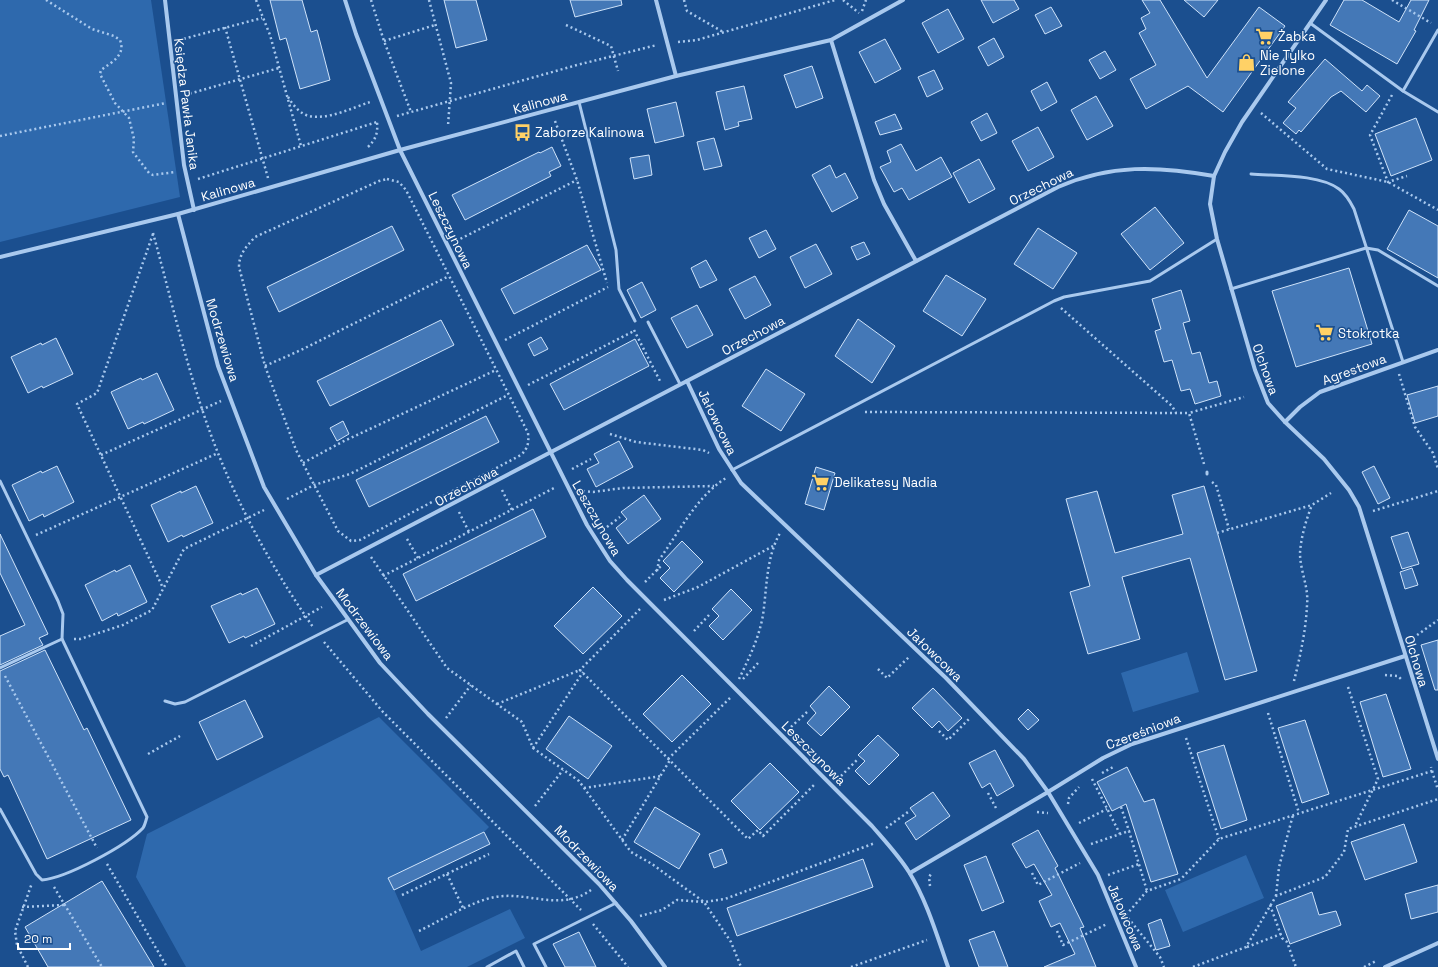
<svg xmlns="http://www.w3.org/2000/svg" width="1438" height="967" viewBox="0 0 1438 967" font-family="'Space Grotesk',sans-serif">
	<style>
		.green { fill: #2e69ad }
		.building { fill: #4478b7; stroke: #cfe3fa }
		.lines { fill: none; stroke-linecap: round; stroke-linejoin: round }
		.path { stroke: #a9c9ee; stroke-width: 2.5; stroke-dasharray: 2 3; stroke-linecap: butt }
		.lane { stroke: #a9c9ee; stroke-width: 3 }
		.street { stroke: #a9c9ee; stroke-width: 4 }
		.labels { text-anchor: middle; stroke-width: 3; stroke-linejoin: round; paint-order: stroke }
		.poi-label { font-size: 13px; fill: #fff; stroke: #1b4f8f; text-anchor: start }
		.street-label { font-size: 13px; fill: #fff; stroke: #1b4f8f }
	</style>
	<rect width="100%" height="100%" fill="#1b4f8f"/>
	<!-- green -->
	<g class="green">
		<path d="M0 0H151L180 197 0 242Z"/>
		<path d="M1187 652 1199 692 1133 712 1121 673Z"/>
		<path d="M379 717 489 827 484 832 389 878 421 951 510 909 525 938 467 967H186L136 877 147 834Z"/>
		<path d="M1246 855 1264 898 1183 932 1165 890Z"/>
	</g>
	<!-- building -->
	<g class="building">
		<path d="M270 0H302L311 32 317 30 330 80 300 89 286 38 280 40Z"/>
		<path d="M444 0H476L487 40 456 48Z"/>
		<path d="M570 0H621L622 5 575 17Z"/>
		<path d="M981 0H1014L1019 9 993 23Z"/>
		<path d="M1142 0H1160L1207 78 1259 7 1285 26 1223 112 1188 86 1146 109 1130 79 1156 65 1139 33 1146 29 1141 18 1150 13Z"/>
		<path d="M1184 0H1218L1204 17Z"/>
		<path d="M1344 0H1362L1399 22 1411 0H1429L1414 30 1416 31 1397 64 1330 25Z"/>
		<path d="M1051 7 1062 26 1045 34 1035 15Z"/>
		<path d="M948 9 964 39 938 53 922 23Z"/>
		<path d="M994 38 1004 57 988 66 978 47Z"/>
		<path d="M885 39 901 69 875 83 859 52Z"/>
		<path d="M1105 51 1116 70 1100 79 1089 60Z"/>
		<path d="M1325 59 1362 91 1367 85 1380 96 1366 112 1341 91 1331 97 1301 132 1299 130 1296 134 1283 123 1296 108 1288 102Z"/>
		<path d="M812 66 823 98 796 108 784 75Z"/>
		<path d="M934 70 943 89 927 97 918 77Z"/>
		<path d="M1047 82 1057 102 1041 111 1031 91Z"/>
		<path d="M744 86 752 119 738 122 739 126 725 130 716 92Z"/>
		<path d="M1096 96 1113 126 1087 140 1071 110Z"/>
		<path d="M676 102 684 136 655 143 647 109Z"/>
		<path d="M987 113 997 133 981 141 971 122Z"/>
		<path d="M895 114 902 129 880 135 875 122Z"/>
		<path d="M1416 118 1432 160 1391 176 1375 134Z"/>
		<path d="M1038 127 1054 157 1028 171 1012 141Z"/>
		<path d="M714 138 722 166 704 170 697 142Z"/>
		<path d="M901 144 916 171 941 157 952 177 909 200 902 188 894 192 880 167 891 162 887 151Z"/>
		<path d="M552 147 561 166 549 172 551 176 465 220 452 195 539 152 540 153Z"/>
		<path d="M649 155 652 175 634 179 630 158Z"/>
		<path d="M979 159 995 189 969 203 953 173Z"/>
		<path d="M830 165 836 178 845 173 858 198 832 212 812 175Z"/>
		<path d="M1155 207 1184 243 1150 270 1121 234Z"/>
		<path d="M1409 210 1438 226V278L1387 249Z"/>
		<path d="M392 226 404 250 279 312 267 287Z"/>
		<path d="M1038 228 1077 253 1053 289 1014 264Z"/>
		<path d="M766 230 776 249 759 258 749 238Z"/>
		<path d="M864 242 870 254 857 260 851 247Z"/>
		<path d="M816 244 832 274 805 288 790 257Z"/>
		<path d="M587 245 601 270 514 314 501 289Z"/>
		<path d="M706 260 717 280 700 288 691 268Z"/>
		<path d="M1349 268 1372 344 1296 367 1272 291Z"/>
		<path d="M946 275 986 299 962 336 923 311Z"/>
		<path d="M755 276 771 305 745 319 729 289Z"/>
		<path d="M642 282 656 310 641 318 627 290Z"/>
		<path d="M1181 290 1190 321 1183 323 1192 354 1200 352 1209 383 1217 381 1221 396 1195 404 1190 389 1181 391 1172 360 1164 362 1155 331 1161 329 1152 299Z"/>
		<path d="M697 305 713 335 687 348 671 318Z"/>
		<path d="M858 319 895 346 872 383 835 356Z"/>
		<path d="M441 320 454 345 330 406 317 381Z"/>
		<path d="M541 337 548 349 534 356 528 344Z"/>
		<path d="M56 338 73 374 43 388 42 386 28 393 11 357 41 343 42 345Z"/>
		<path d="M635 339 649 366 564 410 550 384Z"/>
		<path d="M766 369 805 394 781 431 742 406Z"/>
		<path d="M157 373 174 410 144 424 143 422 128 429 111 392 141 378 142 380Z"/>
		<path d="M1438 386V416L1415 423 1407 395Z"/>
		<path d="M486 416 499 442 369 507 356 480Z"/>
		<path d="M343 421 349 434 337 441 330 428Z"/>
		<path d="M619 441 633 467 596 487 587 469 599 463 594 454Z"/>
		<path d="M57 466 74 502 44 517 43 514 29 521 12 485 41 471 42 473Z"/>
		<path d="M1374 466 1390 498 1378 504 1362 472Z"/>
		<path d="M816 467 835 473 824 510 805 504Z"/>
		<path d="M196 486 213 523 183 537 182 535 168 542 151 505 181 491V493Z"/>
		<path d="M1204 486 1257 671 1225 680 1190 558 1122 577 1140 639 1088 654 1070 592 1090 586 1066 499 1097 491 1115 553 1183 534 1172 495Z"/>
		<path d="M644 495 661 519 628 544 616 528 627 519 621 512Z"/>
		<path d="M533 509 546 537 416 601 403 574Z"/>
		<path d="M1408 532 1419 564 1402 569 1391 537Z"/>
		<path d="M0 534 48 634 39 638 43 645 0 665V636L25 625 0 573Z"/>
		<path d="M682 541 703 562 674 592 660 578 670 568 663 561Z"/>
		<path d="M130 565 147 602 118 616 117 613 102 621 85 585 115 570 116 572Z"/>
		<path d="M1412 568 1418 585 1405 589 1400 572Z"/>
		<path d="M593 587 622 616 583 654 554 626Z"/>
		<path d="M257 588 275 624 245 638 244 636 229 643 211 606 241 593 242 595Z"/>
		<path d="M731 589 752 610 723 640 709 626 719 616 712 609Z"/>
		<path d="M1438 640V690H1435L1421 645Z"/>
		<path d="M45 650 84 730 87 728 131 820 47 859 8 775 4 777 0 769V671Z"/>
		<path d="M682 675 711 704 672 742 643 714Z"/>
		<path d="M829 686 850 707 821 736 807 723 816 713 810 706Z"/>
		<path d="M933 688 962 718 948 731 939 721 932 728 912 708Z"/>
		<path d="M1386 694 1411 769 1383 777 1360 702Z"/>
		<path d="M245 700 263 737 217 760 199 722Z"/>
		<path d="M1028 709 1039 720 1028 730 1018 719Z"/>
		<path d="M569 716 612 746 588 779 546 749Z"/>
		<path d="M1305 720 1329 794 1302 803 1278 728Z"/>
		<path d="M878 735 899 755 869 785 855 771 865 761 858 755Z"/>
		<path d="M1224 745 1247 820 1221 829 1197 753Z"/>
		<path d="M995 750 1014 786 997 796 990 783 982 788 969 763Z"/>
		<path d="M770 763 799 792 760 830 731 801Z"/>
		<path d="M1127 767 1144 802 1154 799 1178 874 1151 882 1126 804 1112 811 1097 782Z"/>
		<path d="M933 792 950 816 916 840 905 823 916 816 910 808Z"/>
		<path d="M655 807 700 834 679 869 634 842Z"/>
		<path d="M1404 824 1417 862 1365 880 1351 842Z"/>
		<path d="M1038 830 1058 866 1055 868 1084 927 1080 928 1096 967H1044L1075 954 1060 923 1051 927 1039 901 1052 895 1034 864 1026 868 1012 844Z"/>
		<path d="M484 832 490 844 394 890 388 878Z"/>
		<path d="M722 849 727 863 714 868 709 854Z"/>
		<path d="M986 856 1004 902 982 911 964 865Z"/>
		<path d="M863 859 873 887 737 936 727 908Z"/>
		<path d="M102 881 154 967H48L25 927Z"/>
		<path d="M1438 885V912L1411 919 1405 894Z"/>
		<path d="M1312 892 1319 915 1336 911 1341 925 1290 944 1276 906Z"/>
		<path d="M1161 919 1170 946 1156 950 1148 924Z"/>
		<path d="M994 931 1008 967H979L969 940Z"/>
		<path d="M579 932 596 967H565L553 944Z"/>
	</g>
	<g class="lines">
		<!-- path -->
		<g class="path">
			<path d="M46 0 92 29 114 36 120 40C126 55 112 62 101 70L100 74 115 103 129 118 134 139 133 152 149 173 153 175 175 172"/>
			<path d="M256 0 270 35 301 146"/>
			<path d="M371 0 384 41 411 112"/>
			<path d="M429 0 451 83 448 126"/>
			<path d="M684 0 687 11 723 32"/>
			<path d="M843 0 859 13"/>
			<path d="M1392 0 1431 23"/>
			<path d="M862 11 866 0"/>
			<path d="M566 25 611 46 618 71"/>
			<path d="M225 27 268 178"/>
			<path d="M179 40 262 18"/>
			<path d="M384 41 435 25"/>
			<path d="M678 42 697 40 835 0"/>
			<path d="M185 95 279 68"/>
			<path d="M1392 95 1370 135 1388 182 1407 176"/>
			<path d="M288 97C293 105 300 114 309 116 328 120 352 108 370 102"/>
			<path d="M1261 113 1327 169 1388 182 1438 210"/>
			<path d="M397 116 577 65 657 45"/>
			<path d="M555 121 577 180 607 283"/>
			<path d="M0 136 166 103"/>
			<path d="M368 147C376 139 378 133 377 122"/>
			<path d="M198 179 377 122"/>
			<path d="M387 179 399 182 406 190 528 433C529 443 528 448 521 455L360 540 351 541 338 531 296 450 265 366 239 267C239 254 246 247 255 237L379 181Z"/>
			<path d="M153 233C169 291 183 352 202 409 227 486 267 561 313 627"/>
			<path d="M153 234 97 393 77 404 163 588"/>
			<path d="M456 241 577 180"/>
			<path d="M1061 308 1172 406 1176 413"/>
			<path d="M634 330 660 381"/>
			<path d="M505 340 608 287"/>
			<path d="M265 366 301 350 449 276"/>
			<path d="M1399 374 1415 427 1433 453 1438 469"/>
			<path d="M528 385 634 331"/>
			<path d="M865 412 1189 413"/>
			<path d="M610 434 636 442 703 450 709 453"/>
			<path d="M101 455 221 401"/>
			<path d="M303 463 342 442 496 370"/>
			<path d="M1204 464 1189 413 1244 397"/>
			<path d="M572 469 591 459"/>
			<path d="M1212 482 1216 485 1229 529"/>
			<path d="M502 490 512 510"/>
			<path d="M583 491 593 492 623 488 714 486"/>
			<path d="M287 499 314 485 350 474 508 395"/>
			<path d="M1373 511 1438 491"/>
			<path d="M459 512 469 532"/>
			<path d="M603 530 620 517"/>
			<path d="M1217 533 1312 505 1331 493"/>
			<path d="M36 535 218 453"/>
			<path d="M407 539 418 558"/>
			<path d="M371 557 447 668 522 722 533 748 579 781 631 852 652 864 704 902 731 942 741 967"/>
			<path d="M657 571 659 560C679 532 697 496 726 478"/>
			<path d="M383 576 556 487"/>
			<path d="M645 582 661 566"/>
			<path d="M664 600 698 587 773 546"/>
			<path d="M640 609 580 670 748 839 758 830 763 836 815 784"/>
			<path d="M694 631 709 615"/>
			<path d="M1413 638 1438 620"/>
			<path d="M74 639H80L123 625 152 610 184 549 264 510"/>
			<path d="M324 642 383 712 581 910"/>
			<path d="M251 646 322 607"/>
			<path d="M878 669 887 678 909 657"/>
			<path d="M1385 675 1398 676 1402 680"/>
			<path d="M5 676 97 848"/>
			<path d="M739 679C749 658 759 638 763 615 767 587 766 558 780 533"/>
			<path d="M743 679 758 663"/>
			<path d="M1294 681C1300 657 1306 630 1307 605 1309 587 1300 571 1300 553 1301 537 1306 520 1312 505"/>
			<path d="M1348 687 1378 779 1355 826"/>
			<path d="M497 704 580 670"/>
			<path d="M1268 713 1299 813"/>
			<path d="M446 718 471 685"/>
			<path d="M791 727 807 712"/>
			<path d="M939 731 948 740 970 718"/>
			<path d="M1186 738 1219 839"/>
			<path d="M533 748 583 672"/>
			<path d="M148 754 180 736"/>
			<path d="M668 759 730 698"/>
			<path d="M1432 771 1438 790"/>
			<path d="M1102 773 1115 766"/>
			<path d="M841 776 857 760"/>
			<path d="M1092 779 1120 834"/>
			<path d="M584 788 661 776"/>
			<path d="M988 793 997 810"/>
			<path d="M1068 804 1069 798 1079 787"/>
			<path d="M535 806 563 770"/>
			<path d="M1121 807 1129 831"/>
			<path d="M1037 812 1048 813"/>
			<path d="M1079 823 1107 809"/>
			<path d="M886 828 908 812"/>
			<path d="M622 840 670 760"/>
			<path d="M1091 844 1129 831 1147 891"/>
			<path d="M107 864 167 967"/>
			<path d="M1032 873 1038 885 1080 863"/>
			<path d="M447 874 464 910"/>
			<path d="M1108 875 1139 864"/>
			<path d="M930 886 929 877 931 874"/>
			<path d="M54 887 102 967"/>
			<path d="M402 895 489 854"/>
			<path d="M1276 896 1279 867 1293 815"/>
			<path d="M1270 905 1282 938 1287 942 1296 967"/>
			<path d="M22 907 64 905"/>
			<path d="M1126 915 1147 891 1181 879 1219 839 1432 771 1431 767"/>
			<path d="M640 916 662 910 677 900 704 902 725 899 875 843"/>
			<path d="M1128 918 1160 957 1164 967"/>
			<path d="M593 924 628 967"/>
			<path d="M419 931C440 921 472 901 495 897 528 891 560 912 591 890"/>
			<path d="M1057 931 1063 945 1107 924"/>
			<path d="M1247 947 1281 934"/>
			<path d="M28 967 17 945 15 931 32 883"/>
			<path d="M851 967 927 940"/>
			<path d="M1193 967 1246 947 1276 896 1325 877 1344 852 1348 829 1438 799"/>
			<path d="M1364 967 1376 961"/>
		</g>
		<!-- lane -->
		<g class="lane">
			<path d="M1310 23 1403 91 1438 112"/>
			<path d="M1403 91 1438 30"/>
			<path d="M579 102 616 250 619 289 635 321"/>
			<path d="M1251 174C1276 176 1319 174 1339 189 1346 194 1350 201 1354 209L1403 362"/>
			<path d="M1231 289 1366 248 1378 250 1438 286"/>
			<path d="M648 322 680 384"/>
			<path d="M732 470 1054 301 1064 297 1150 281 1217 239"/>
			<path d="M1207 472V474"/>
			<path d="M0 481 58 601 63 614 62 639 147 817C146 820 145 825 143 828 126 846 66 878 42 880L36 874 0 809"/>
			<path d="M0 668 62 639"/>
			<path d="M165 701 175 704 185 702 347 620"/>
			<path d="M487 967 516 951 524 967"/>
			<path d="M546 967 534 944 616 903"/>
		</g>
		<!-- street -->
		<g class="street">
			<path d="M165 0 184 165 194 210"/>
			<path d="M345 0 356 34 400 150 587 525 610 561 627 580 872 826C885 841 899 856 909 872 927 901 937 936 948 967"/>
			<path d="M656 0 676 76"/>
			<path d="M1326 0 1242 122 1225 152 1214 176 1210 204 1217 239 1255 370 1268 403 1285 422 1324 459 1349 490 1359 507 1438 759"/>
			<path d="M831 40 874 180 884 204 916 261"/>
			<path d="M178 214 218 366 264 487 316 575 380 663 428 714 599 884 631 921 665 967"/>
			<path d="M0 257 178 214 400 150 676 76 831 40 903 0"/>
			<path d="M687 381 719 449 741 483 946 678 1024 759 1048 792 1098 875 1136 967"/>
			<path d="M1285 422 1300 407 1320 392 1438 350"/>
			<path d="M316 575 1058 187C1111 164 1158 166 1214 176"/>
			<path d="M910 873 1048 792 1103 758 1132 744 1405 656"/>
			<path d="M1385 967 1438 943"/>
		</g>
	</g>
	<!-- icons -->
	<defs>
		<symbol id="supermarket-bare" viewBox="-9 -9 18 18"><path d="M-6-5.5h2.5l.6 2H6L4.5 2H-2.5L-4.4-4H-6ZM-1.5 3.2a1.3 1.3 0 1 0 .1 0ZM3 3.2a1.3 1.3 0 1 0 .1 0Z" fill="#ffd166" stroke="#1b4f8f" stroke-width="2.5" paint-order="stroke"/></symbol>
		<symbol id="shop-bare" viewBox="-9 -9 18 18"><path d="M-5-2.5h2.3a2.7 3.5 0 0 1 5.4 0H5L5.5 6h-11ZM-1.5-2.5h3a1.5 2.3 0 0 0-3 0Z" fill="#ffd166" stroke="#1b4f8f" stroke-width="2.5" paint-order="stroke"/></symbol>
		<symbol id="bus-bare" viewBox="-9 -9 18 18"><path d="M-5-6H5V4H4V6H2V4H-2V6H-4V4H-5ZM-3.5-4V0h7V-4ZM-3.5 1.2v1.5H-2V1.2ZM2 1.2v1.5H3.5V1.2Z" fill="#ffd166" stroke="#1b4f8f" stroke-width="2.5" paint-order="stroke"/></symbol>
	</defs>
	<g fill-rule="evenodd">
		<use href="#supermarket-bare" x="1252" y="24" width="25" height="25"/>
		<use href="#shop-bare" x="1234" y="50" width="25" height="25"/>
		<use href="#bus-bare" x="510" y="120" width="25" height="25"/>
		<use href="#supermarket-bare" x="1312" y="320" width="25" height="25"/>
		<use href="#supermarket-bare" x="808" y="470" width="25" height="25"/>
	</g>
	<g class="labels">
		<!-- poi labels -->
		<g class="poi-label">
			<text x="1278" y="41">Żabka</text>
			<text x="1260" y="60">Nie Tylko<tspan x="1260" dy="15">Zielone</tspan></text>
			<text x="535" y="137">Zaborze Kalinowa</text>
			<text x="1338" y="338">Stokrotka</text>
			<text x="834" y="487">Delikatesy Nadia</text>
		</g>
		<!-- street labels -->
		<g class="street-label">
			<text transform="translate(540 102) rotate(-15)" y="5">Kalinowa</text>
			<text transform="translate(187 104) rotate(83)" y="5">Księdza Pawła Janika</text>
			<text transform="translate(1041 186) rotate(-26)" y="5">Orzechowa</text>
			<text transform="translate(228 189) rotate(-16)" y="5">Kalinowa</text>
			<text transform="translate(451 230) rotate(64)" y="5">Leszczynowa</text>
			<text transform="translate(753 335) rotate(-28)" y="5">Orzechowa</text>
			<text transform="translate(223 340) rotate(73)" y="5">Modrzewiowa</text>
			<text transform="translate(1266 369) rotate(70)" y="5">Olchowa</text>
			<text transform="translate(1354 369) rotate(-20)" y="5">Agrestowa</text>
			<text transform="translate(718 422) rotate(64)" y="5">Jałowcowa</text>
			<text transform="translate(466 486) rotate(-28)" y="5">Orzechowa</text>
			<text transform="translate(597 518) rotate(60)" y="5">Leszczynowa</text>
			<text transform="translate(365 624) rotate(53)" y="5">Modrzewiowa</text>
			<text transform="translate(935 654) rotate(44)" y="5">Jałowcowa</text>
			<text transform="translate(1417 661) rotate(73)" y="5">Olchowa</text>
			<text transform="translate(1143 731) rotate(-21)" y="5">Czereśniowa</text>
			<text transform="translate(814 753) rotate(45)" y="5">Leszczynowa</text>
			<text transform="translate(587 858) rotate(46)" y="5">Modrzewiowa</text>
			<text transform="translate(1126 917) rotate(67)" y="5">Jałowcowa</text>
		</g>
	</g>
	<!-- scale -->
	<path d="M18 943v6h52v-6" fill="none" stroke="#ffffff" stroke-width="2"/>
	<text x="24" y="943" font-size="12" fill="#ffffff" stroke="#1b4f8f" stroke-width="3" paint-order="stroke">20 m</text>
</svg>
